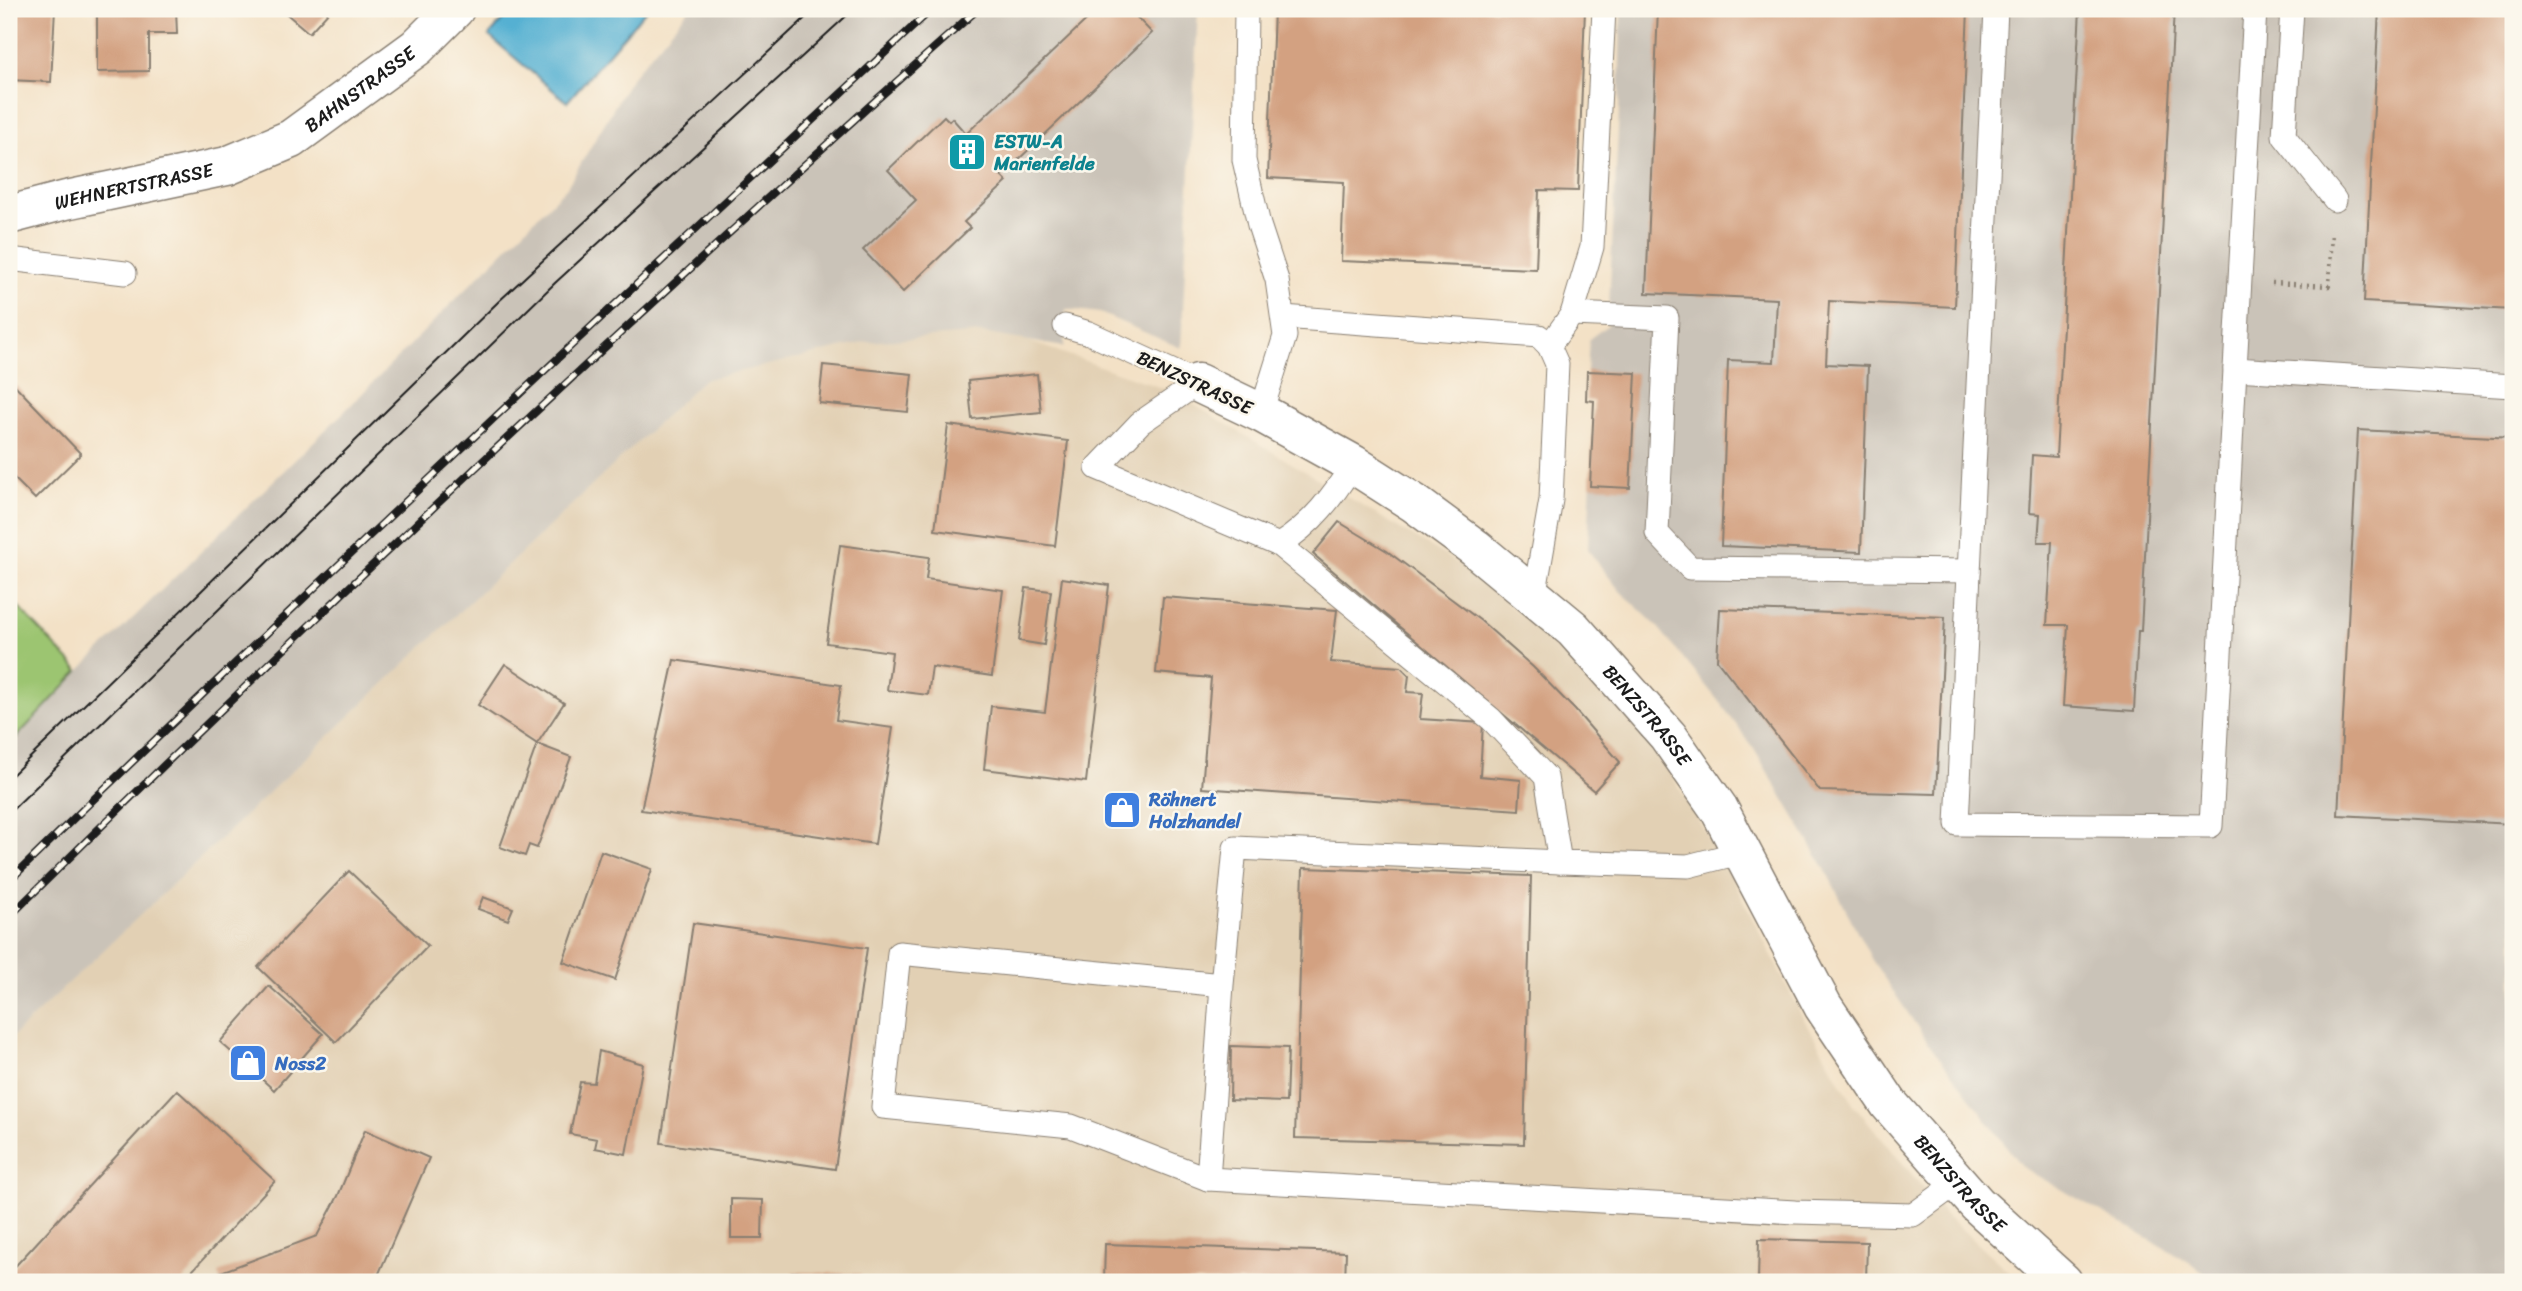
<svg xmlns="http://www.w3.org/2000/svg" width="2522" height="1291" viewBox="0 0 2522 1291" font-family="Sriracha,sans-serif">
	<style>
		.built { fill: #e2d0b4 }
		.industrial { fill: #cac3b8 }
		.green { fill: #9cc571; stroke: #5c7046; stroke-width: 2 }
		.water { fill: #54b0d2; stroke: #386677; stroke-width: 2 }
		.building { fill: #d3a181 }
		.lines { fill: none; stroke-linecap: round; stroke-linejoin: round }
		.lane-casing { stroke: #887e71; stroke-width: 25 }
		.street-casing { stroke: #887e71; stroke-width: 41 }
		.path { stroke: #887e71; stroke-width: 4.5; stroke-dasharray: 2 5; stroke-linecap: butt }
		.lane { stroke: #fff; stroke-width: 23 }
		.street { stroke: #fff; stroke-width: 38 }
		.tram { stroke: #1c1c1c; stroke-width: 2 }
		.rail-casing { stroke: #1c1c1c; stroke-width: 8 }
		.rail { stroke: #fbf7ec; stroke-width: 5; stroke-dasharray: 16; stroke-linecap: butt }
		.labels { text-anchor: middle; stroke-width: 5; stroke-linejoin: round; paint-order: stroke }
		.street-label { font-size: 19px; fill: #1c1c1c; stroke: #fbf7ec }
		.culture-label { font-size: 19px; font-weight: bold; fill: #0d838f; stroke: #fbf7ec; text-anchor: start }
		.shop-label { font-size: 19px; font-weight: bold; fill: #366cbe; stroke: #fbf7ec; text-anchor: start }
	</style>
	<rect width="100%" height="100%" fill="#fbf7ec"/>
	<filter id="ink" filterUnits="userSpaceOnUse"><feTurbulence type="fractalNoise" baseFrequency=".0143" numOctaves="2"/><feDisplacementMap in="SourceGraphic" scale="14" xChannelSelector="R" yChannelSelector="G"/><feConvolveMatrix kernelMatrix="1 2 1 2 8 2 1 2 1" color-interpolation-filters="sRGB"/></filter>
	<filter id="wash" filterUnits="userSpaceOnUse"><feTurbulence type="fractalNoise" baseFrequency=".00686" numOctaves="4" result="noise"/><feDisplacementMap in="SourceGraphic" scale="28" xChannelSelector="R" yChannelSelector="G"/><feGaussianBlur stdDeviation="1.57" result="paint"/><feColorMatrix in="noise" values="0 0 0 0 0 0 0 0 0 0 0 0 0 0 0 0 0 1.4 0 .05"/><feComposite in="paint" operator="in"/></filter>
	<g filter="url(#wash)">
		<rect width="100%" height="100%" fill="#f3e1c6"/>
		<!-- built -->
		<path class="built" d="M977 323 1173 392 1464 567 1557 646 1656 749 1728 870 1802 1016 1854 1105 1946 1215 2020 1282H9V1040L703 380 800 350Z"/>
		<!-- industrial -->
		<g class="industrial">
			<path d="M689 9H1198L1181 348 1100 313 1066 309 1064 347 982 333 866 342 703 380 9 1040V745L79 671 343 413 567 187 632 77Z"/>
			<path d="M1621 9H2513V1282H2216L2189 1262 2022 1167 1927 1041 1872 960 1824 867 1754 749 1721 704 1657 626 1620 591 1588 550 1594 401 1586 400 1587 371 1589 339 1608 325 1619 112Z"/>
		</g>
		<!-- green -->
		<path class="green" d="M9 597 79 671 9 745Z"/>
		<!-- water -->
		<path class="water" d="M512 9H647L567 102 489 36Z"/>
		<g id="blocks">
			<!-- building -->
			<g class="building">
				<path d="M9 9H55L51 82 9 80Z"/>
				<path d="M97 9H176L177 34H149V71L97 72Z"/>
				<path d="M281 9H331L309 33Z"/>
				<path d="M1098 9H1129L1152 33 1001 176 1007 182 964 222 970 228 903 292 863 250 916 200 888 170 944 116 949 121 952 118 966 134Z"/>
				<path d="M1274 9H1585L1578 191 1539 190 1536 269 1341 261 1344 182 1268 178Z"/>
				<path d="M1658 9H1968L1955 307 1829 301 1826 364 1868 366 1861 552 1721 546 1728 360 1774 362 1777 299 1646 293Z"/>
				<path d="M2080 9H2174L2141 631H2138L2134 711 2063 706 2068 625H2047L2052 542H2038L2040 514 2029 513 2032 455 2056 457Z"/>
				<path d="M2379 9H2513V310L2364 302Z"/>
				<path d="M823 365 912 374 908 412 819 403Z"/>
				<path d="M1587 371 1636 373 1630 488 1590 486 1594 401 1586 400Z"/>
				<path d="M1037 374 1041 412 972 419 968 381Z"/>
				<path d="M9 379 81 454 35 499 9 473Z"/>
				<path d="M948 425 1068 441 1055 546 935 530Z"/>
				<path d="M2358 430 2513 438V824L2338 815Z"/>
				<path d="M1339 522 1387 551 1481 621 1533 667 1575 710 1620 762 1594 791 1313 554Z"/>
				<path d="M840 545 929 557 926 579 1003 590 992 676 932 667 928 695 887 690 892 652 826 643Z"/>
				<path d="M1062 578 1109 585 1086 782 984 769 991 706 1045 712Z"/>
				<path d="M1026 588 1051 591 1044 645 1019 641Z"/>
				<path d="M1163 597 1337 610 1331 662 1401 667 1409 675 1407 692 1423 693 1420 719 1483 723 1480 776 1521 780 1519 810 1202 788 1211 678 1156 673Z"/>
				<path d="M1720 609 1945 617 1936 794 1820 791 1717 660Z"/>
				<path d="M674 660 841 685 836 720 893 728 875 844 641 810Z"/>
				<path d="M505 664 564 703 537 744 571 757 537 848 529 845 525 856 500 847 537 744 478 705Z"/>
				<path d="M601 851 652 869 615 980 563 962Z"/>
				<path d="M1303 868 1531 876 1524 1144 1295 1138Z"/>
				<path d="M349 871 428 946 336 1042 258 967Z"/>
				<path d="M483 897 513 908 508 920 478 909Z"/>
				<path d="M693 923 867 948 835 1169 661 1143Z"/>
				<path d="M269 986 323 1034 274 1090 220 1042Z"/>
				<path d="M1231 1046 1288 1048 1286 1102 1230 1100Z"/>
				<path d="M599 1051 643 1064 626 1154 595 1148 597 1139 570 1134 580 1082 594 1083Z"/>
				<path d="M177 1090 275 1181 182 1282H9V1273Z"/>
				<path d="M365 1130 429 1158 377 1278 366 1282H221L218 1273 317 1236 338 1196Z"/>
				<path d="M731 1199 763 1200 762 1238H731Z"/>
				<path d="M1759 1239 1867 1242 1866 1282H1758Z"/>
				<path d="M1105 1244 1346 1252 1345 1282H1104Z"/>
				<path d="M792 1272 861 1274V1282H792Z"/>
			</g>
		</g>
	</g>
	<g filter="url(#ink)">
		<use href="#blocks" fill-opacity="0" stroke="#887e71" stroke-width="2"/>
		<g class="lines">
			<defs>
				<g id="lane">
					<path d="M1246 9 1244 160 1259 225 1277 280 1285 336 1261 413"/>
					<path d="M1996 9 1957 824 2211 826 2235 369"/>
					<path d="M2255 9 2235 369 2513 386"/>
					<path d="M2292 9 2284 136 2335 200"/>
					<path d="M9 259 125 273"/>
					<path d="M1572 314 1667 318 1657 533 1690 568 1969 571"/>
					<path d="M1283 317 1539 336 1549 346 1557 364 1551 500 1534 597"/>
					<path d="M1065 326 1089 333 1198 383"/>
					<path d="M1549 346 1572 314 1592 247 1604 9"/>
					<path d="M1198 383 1140 423 1097 468 1279 545"/>
					<path d="M1353 464C1333 497 1312 524 1279 545L1491 719 1546 777 1560 862 1688 866 1743 852"/>
					<path d="M1222 985 899 953 883 1107 1071 1126 1208 1179 1222 985 1235 848 1560 862"/>
					<path d="M1208 1179 1795 1212 1913 1215 1958 1182"/>
				</g>
				<g id="street">
					<path id="s1" d="M9 215 66 200 227 166 291 139 417 47 455 9"/>
					<path id="s2" d="M1198 383 1261 413 1353 464 1414 503 1475 548 1573 629 1668 736 1719 809 1823 1006 1889 1104 1977 1204 2063 1282"/>
				</g>
			</defs>
			<!-- lane casing -->
			<use href="#lane" class="lane-casing"/>
			<!-- street casing -->
			<use href="#street" class="street-casing"/>
			<!-- path -->
			<path class="path" d="M2272 283 2329 286 2332 232"/>
			<!-- lane -->
			<use href="#lane" class="lane"/>
			<!-- street -->
			<use href="#street" class="street"/>
			<!-- tram -->
			<g class="tram">
				<path d="M9 778 498 302 815 9"/>
				<path d="M9 813 555 283 854 9"/>
			</g>
			<defs>
				<g id="rail">
					<path d="M9 881C313 586 622 297 932 9"/>
					<path d="M9 917C324 606 647 303 978 9"/>
				</g>
			</defs>
			<!-- rail casing -->
			<use href="#rail" class="rail-casing"/>
			<!-- rail -->
			<use href="#rail" class="rail"/>
		</g>
	</g>
	<!-- icons -->
	<defs>
		<symbol id="building-square" viewBox="-11 -11 22 22"><rect x="-9" y="-9" width="18" height="18" rx="4" fill="#0f9aa8" stroke="#fbf7ec"/><path d="M-4-6H4V6H1V3H-1V6H-4ZM-2.5-4.3h1.7v1.8h-1.7ZM.8-4.3h1.7v1.8H.8ZM-2.5-1h1.7V.8h-1.7ZM.8-1h1.7V.8H.8Z" fill="#fff"/></symbol>
		<symbol id="shop-square" viewBox="-11 -11 22 22"><rect x="-9" y="-9" width="18" height="18" rx="4" fill="#3f7fe0" stroke="#fbf7ec"/><path d="M-5-2.5h2.3a2.7 3.5 0 0 1 5.4 0H5L5.5 6h-11ZM-1.5-2.5h3a1.5 2.3 0 0 0-3 0Z" fill="#fff"/></symbol>
	</defs>
	<g fill-rule="evenodd">
		<use href="#building-square" x="945" y="130" width="44" height="44"/>
		<use href="#shop-square" x="1100" y="788" width="44" height="44"/>
		<use href="#shop-square" x="226" y="1041" width="44" height="44"/>
	</g>
	<g class="labels">
		<!-- street labels -->
		<g class="street-label">
			<text dy="7" stroke="none"><textPath href="#s1" startOffset="378">BAHNSTRASSE</textPath></text>
			<text dy="7" stroke="none"><textPath href="#s1" startOffset="128">WEHNERTSTRASSE</textPath></text>
			<text transform="translate(1195 382) rotate(25)" y="7">BENZSTRASSE</text>
			<text dy="7" stroke="none"><textPath href="#s2" startOffset="564">BENZSTRASSE</textPath></text>
			<text dy="7" stroke="none"><textPath href="#s2" startOffset="1130">BENZSTRASSE</textPath></text>
		</g>
		<!-- culture labels -->
		<g class="culture-label">
			<text x="994" y="148">ESTW-A<tspan x="994" dy="22">Marienfelde</tspan></text>
		</g>
		<!-- shop labels -->
		<g class="shop-label">
			<text x="1149" y="806">Röhnert<tspan x="1149" dy="22">Holzhandel</tspan></text>
			<text x="275" y="1070">Noss2</text>
		</g>
	</g>
	<!-- margin -->
	<rect width="2522" height="1291" fill="none" stroke="#fbf7ec" stroke-width="35"/>
</svg>
